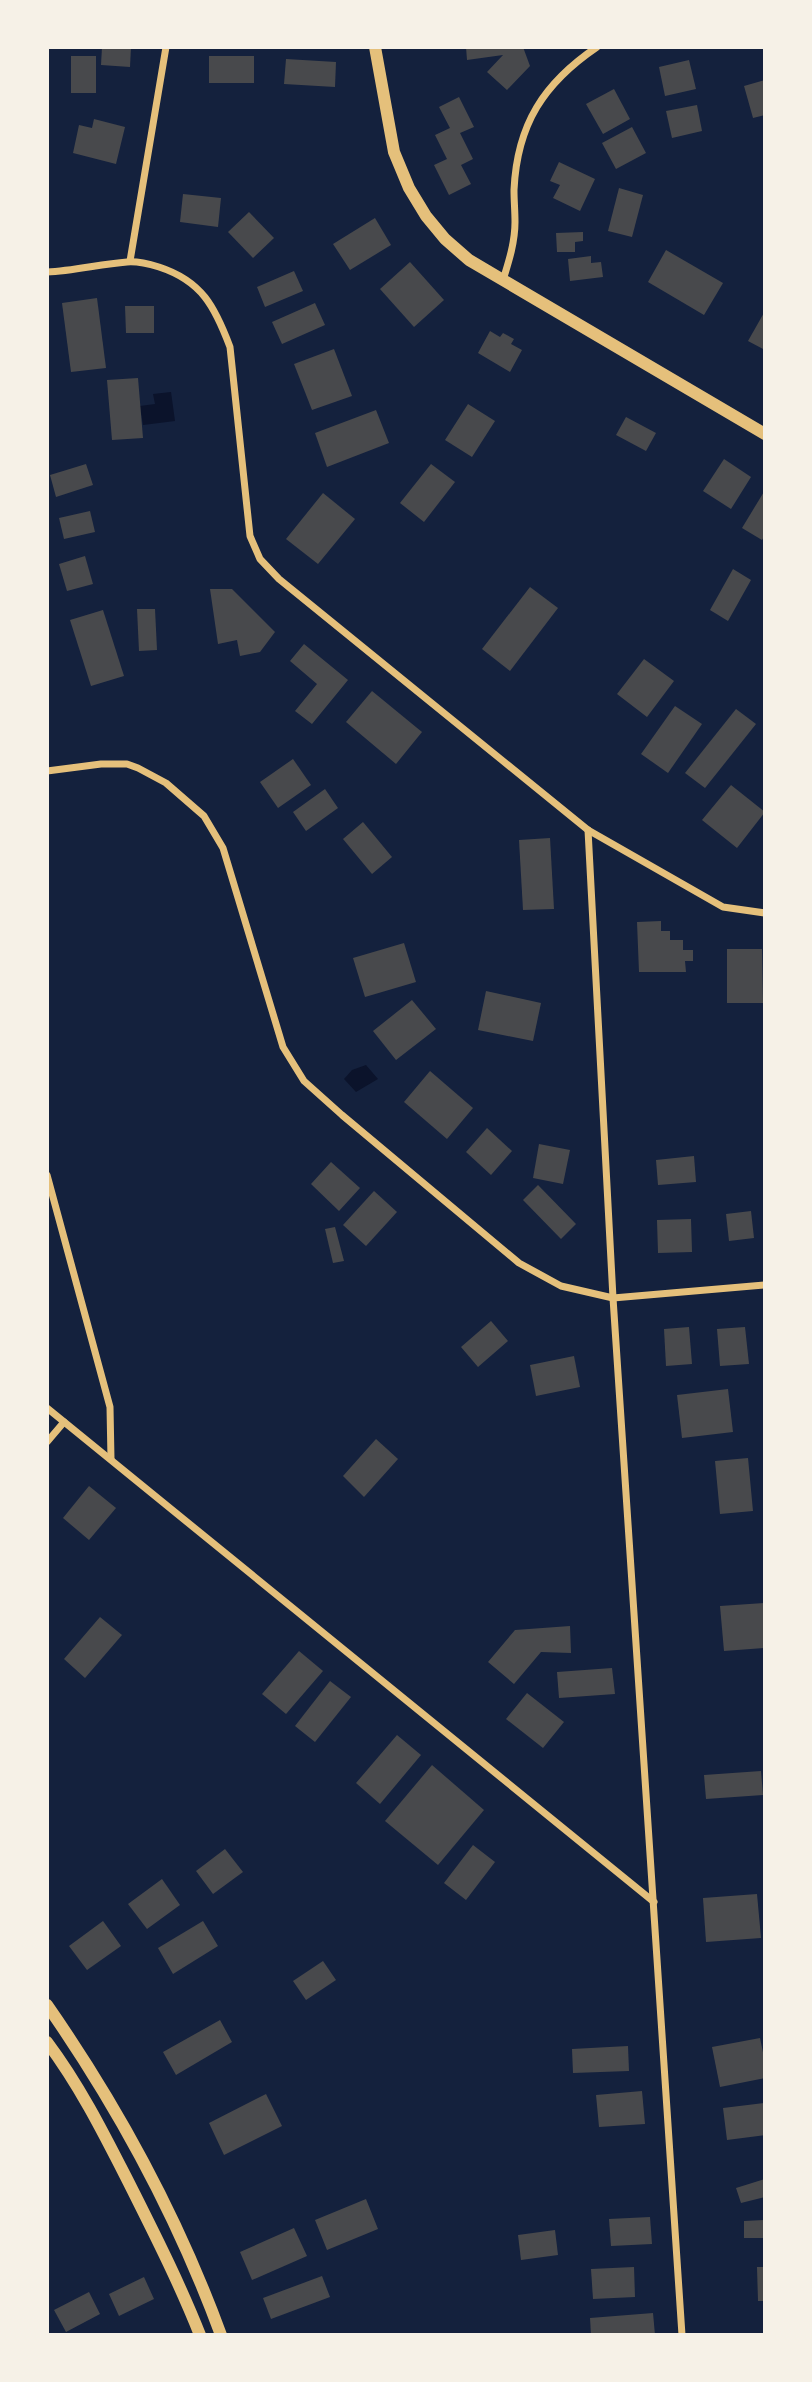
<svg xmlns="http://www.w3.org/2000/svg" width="812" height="2382" viewBox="0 0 812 2382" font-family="'Noto Sans',sans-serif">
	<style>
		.water { fill: #0b132b }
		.building { fill: #48494c }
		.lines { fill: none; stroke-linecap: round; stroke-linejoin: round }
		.minor { stroke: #e5c07b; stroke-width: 7 }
		.tertiary { stroke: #e5c07b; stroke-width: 12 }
	</style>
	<rect width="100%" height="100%" fill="#14213d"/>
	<!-- water -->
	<g class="water">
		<path d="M171 392 175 421 143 425 140 406 155 404 153 394Z"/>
		<path d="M366 1065 378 1079 356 1092 344 1079 352 1070Z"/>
	</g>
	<!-- building -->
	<g class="building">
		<path d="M102 47H131L130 67 101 65Z"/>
		<path d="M466 47H523L530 66 507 90 487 72 503 55 467 60Z"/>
		<rect x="71" y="56" width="25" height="37"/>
		<rect x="209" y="56" width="45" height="27"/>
		<path d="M286 59 336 62 335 87 284 84Z"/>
		<path d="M689 60 696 89 665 96 659 67Z"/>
		<path d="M765 80V115L753 118 744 86Z"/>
		<path d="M614 89 630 119 603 134 586 104Z"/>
		<path d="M459 97 474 127 460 133 473 159 461 165 471 184 449 195 434 165 447 159 435 135 450 128 439 107Z"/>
		<path d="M697 105 702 131 672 138 666 111Z"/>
		<path d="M94 119 125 127 116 164 73 153 79 125 92 128Z"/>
		<path d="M632 127 646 153 616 169 602 143Z"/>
		<path d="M559 162 595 179 580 211 553 198 560 185 550 181Z"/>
		<path d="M619 188 643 195 632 237 608 231Z"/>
		<path d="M183 194 221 198 218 227 180 222Z"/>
		<path d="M249 212 274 238 253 258 228 232Z"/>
		<path d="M375 218 391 245 350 270 333 244Z"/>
		<path d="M583 232V241L575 242V252H557L556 233Z"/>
		<path d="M666 250 723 283 704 315 648 282Z"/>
		<path d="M591 256V263L601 262 603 277 570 281 568 259Z"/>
		<path d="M410 262 444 300 414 327 380 289Z"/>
		<path d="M294 271 303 291 265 307 257 287Z"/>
		<path d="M97 298 106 368 71 372 62 303Z"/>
		<path d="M315 303 325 325 282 344 272 322Z"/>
		<path d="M125 306H154V333H126Z"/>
		<path d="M765 311V350L748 341Z"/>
		<path d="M490 331 500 337 503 333 514 339 511 344 522 350 510 372 478 353Z"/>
		<path d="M334 349 352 396 312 410 294 364Z"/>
		<path d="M138 378 143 438 112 440 107 380Z"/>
		<path d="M468 404 495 421 472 457 445 440Z"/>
		<path d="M376 410 389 443 327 467 315 433Z"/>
		<path d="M626 417 656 433 646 451 616 435Z"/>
		<path d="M724 459 751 477 731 509 703 491Z"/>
		<path d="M86 464 93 485 56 497 50 475Z"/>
		<path d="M431 464 455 482 424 522 400 503Z"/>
		<path d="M765 490V535L762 540 742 528Z"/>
		<path d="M323 493 355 519 318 564 286 539Z"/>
		<path d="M90 511 95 532 64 539 59 518Z"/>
		<path d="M85 556 93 584 67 591 59 564Z"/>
		<path d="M733 569 751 580 728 621 710 610Z"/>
		<path d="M530 587 558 608 510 671 482 649Z"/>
		<path d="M210 589H232L275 632 260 652 240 656 237 640 218 644Z"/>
		<path d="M137 609H155L157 650 139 651Z"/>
		<path d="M103 610 124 676 91 686 70 620Z"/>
		<path d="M304 644 348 680 312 724 295 711 317 684 290 661Z"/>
		<path d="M644 659 674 681 647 717 617 694Z"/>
		<path d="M372 691 422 732 396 764 346 722Z"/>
		<path d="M675 706 702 724 668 773 641 754Z"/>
		<path d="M736 709 756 724 705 788 685 773Z"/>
		<path d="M293 759 311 785 278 808 260 782Z"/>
		<path d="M731 785 765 812 737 848 702 820Z"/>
		<path d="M325 789 338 808 306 831 293 812Z"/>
		<path d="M363 822 392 857 372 874 343 839Z"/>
		<path d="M550 838 554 909 523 910 519 840Z"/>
		<path d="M661 921V931H670V940H683V950H693V961H685L686 972H639L637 922Z"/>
		<path d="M404 943 416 982 365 997 353 958Z"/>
		<path d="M727 949H762L763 1003H727Z"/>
		<path d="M486 991 541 1003 533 1041 478 1030Z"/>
		<path d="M412 1000 436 1029 396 1060 373 1031Z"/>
		<path d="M430 1071 473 1108 447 1139 404 1102Z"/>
		<path d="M487 1128 512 1151 491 1175 466 1152Z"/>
		<path d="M539 1144 570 1150 563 1184 533 1178Z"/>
		<path d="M694 1156 696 1182 658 1185 656 1160Z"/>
		<path d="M331 1162 360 1188 339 1211 311 1184Z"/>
		<path d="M538 1185 576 1224 561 1239 523 1200Z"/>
		<path d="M374 1191 397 1212 366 1246 343 1225Z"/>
		<path d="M751 1211 754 1238 729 1241 726 1214Z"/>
		<path d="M691 1219 692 1252 658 1253 657 1220Z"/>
		<path d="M335 1227 344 1261 333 1263 325 1229Z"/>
		<path d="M491 1321 508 1341 478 1367 461 1347Z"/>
		<path d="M689 1327 692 1364 666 1366 664 1329Z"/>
		<path d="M745 1327 749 1364 720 1366 717 1329Z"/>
		<path d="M574 1356 580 1387 536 1396 530 1365Z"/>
		<path d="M728 1389 733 1432 682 1438 677 1395Z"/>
		<path d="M376 1439 398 1459 364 1497 343 1476Z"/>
		<path d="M748 1458 753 1511 720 1514 715 1461Z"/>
		<path d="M89 1486 116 1508 89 1540 63 1518Z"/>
		<path d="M764 1603 765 1648 724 1651 720 1606Z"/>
		<path d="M100 1617 122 1635 85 1678 64 1659Z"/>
		<path d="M570 1626 571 1653 541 1652 514 1684 488 1662 515 1630Z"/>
		<path d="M299 1651 323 1671 286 1714 262 1694Z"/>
		<path d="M612 1668 615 1694 559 1698 557 1672Z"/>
		<path d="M330 1681 351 1697 315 1742 295 1726Z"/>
		<path d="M527 1693 564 1722 543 1748 506 1719Z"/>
		<path d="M397 1735 421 1755 380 1804 356 1783Z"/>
		<path d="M432 1765 484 1810 438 1865 385 1821Z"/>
		<path d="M761 1771 763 1795 706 1799 704 1775Z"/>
		<path d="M473 1845 495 1862 466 1900 444 1883Z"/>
		<path d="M225 1849 243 1872 213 1894 196 1871Z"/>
		<path d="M162 1879 180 1905 147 1929 128 1904Z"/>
		<path d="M757 1894 761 1938 706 1942 703 1898Z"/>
		<path d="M103 1921 121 1946 87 1970 69 1946Z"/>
		<path d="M203 1921 218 1946 173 1974 158 1948Z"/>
		<path d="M323 1961 336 1980 306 2000 293 1981Z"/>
		<path d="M220 2020 232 2042 176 2075 163 2052Z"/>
		<path d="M760 2038 765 2062V2078L720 2087 712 2047Z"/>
		<path d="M628 2046 629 2071 573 2073 572 2049Z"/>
		<path d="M642 2091 645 2124 599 2127 596 2095Z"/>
		<path d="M266 2094 282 2126 224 2155 209 2123Z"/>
		<path d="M765 2103V2135L727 2140 723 2108Z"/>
		<path d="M765 2179V2197L741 2203 736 2188Z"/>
		<path d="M366 2199 378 2229 327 2250 315 2220Z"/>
		<path d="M650 2217 652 2244 611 2246 609 2219Z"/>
		<path d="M764 2220 765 2238H744V2221Z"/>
		<path d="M294 2228 307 2256 252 2280 240 2252Z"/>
		<path d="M555 2230 558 2255 521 2260 518 2235Z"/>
		<path d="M634 2267 635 2297 593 2299 591 2269Z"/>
		<path d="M757 2267H765V2301H758Z"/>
		<path d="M322 2276 330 2297 271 2319 263 2298Z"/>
		<path d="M144 2277 154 2299 119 2316 109 2294Z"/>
		<path d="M89 2292 100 2314 66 2332 54 2310Z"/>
		<path d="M653 2313 655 2335H591L590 2318Z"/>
	</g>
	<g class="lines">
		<!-- minor -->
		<g class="minor">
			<path d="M130 261 166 47"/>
			<path d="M47 272C74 271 100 264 127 262 138 261 149 264 159 267 202 281 215 307 230 347L250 536 260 559 279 579 588 830 723 907 765 913"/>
			<path d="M503 280C509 261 515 242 515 222 515 211 514 201 514 190 517 124 544 83 597 47"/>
			<path d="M47 771 101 764H127L138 768 166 783 204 816 223 848 283 1047 304 1081 342 1115 519 1263 561 1286 613 1298 765 1285"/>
			<path d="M588 830 613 1298 682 2335"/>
			<path d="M47 1175 110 1407 111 1459"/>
			<path d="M47 1408 654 1902"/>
			<path d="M47 1442 64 1422"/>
		</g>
		<!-- tertiary -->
		<g class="tertiary">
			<path d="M375 47 394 152 409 188 426 216 445 239 469 260 765 434"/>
			<path d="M47 2005C118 2107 178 2218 221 2335"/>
			<path d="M47 2042C80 2086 104 2134 129 2183 154 2233 179 2282 200 2335"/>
		</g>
	</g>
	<!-- border -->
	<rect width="812" height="2382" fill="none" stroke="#f6f1e7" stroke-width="98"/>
</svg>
